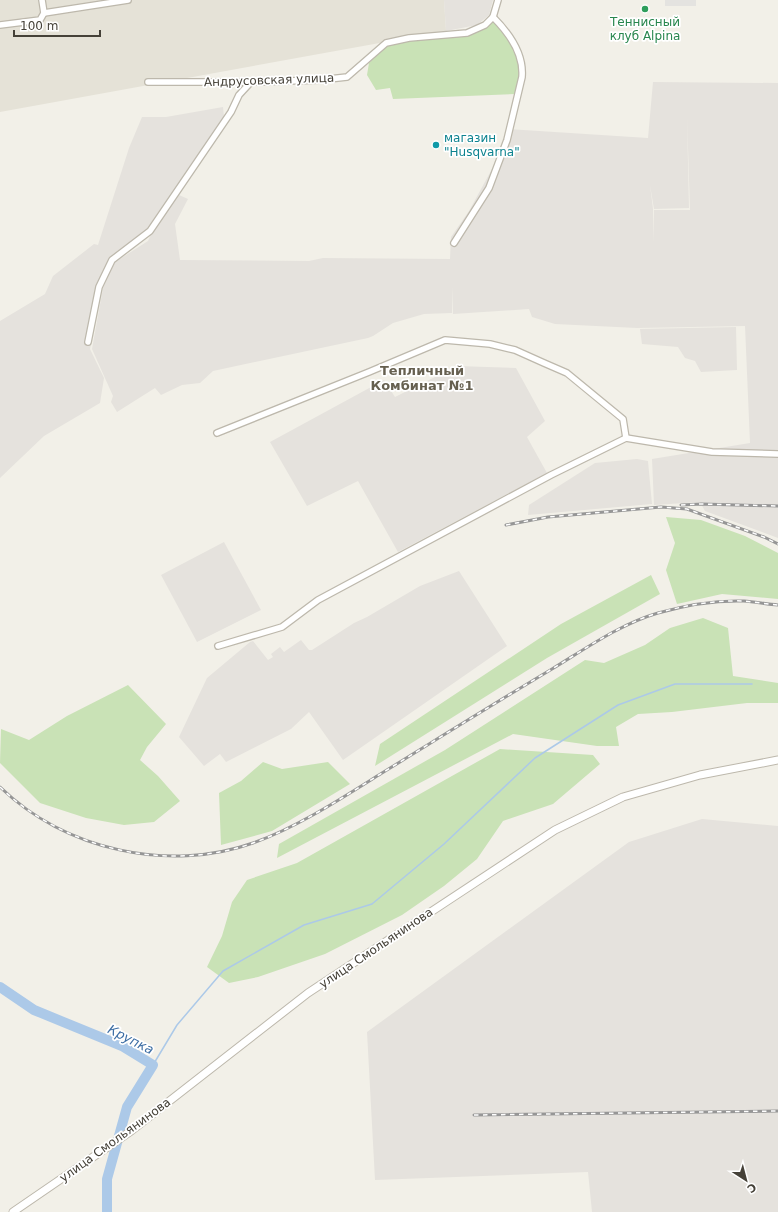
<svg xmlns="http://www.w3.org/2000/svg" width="778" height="1212" viewBox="0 0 778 1212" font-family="'DejaVu Sans',sans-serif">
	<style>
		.residential { fill: #e5e2d7 }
		.industrial { fill: #e5e2dd; fill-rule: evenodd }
		.green { fill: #c9e2b6 }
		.parking { fill: #e4e3e0 }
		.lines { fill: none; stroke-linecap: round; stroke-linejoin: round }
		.stream { stroke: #acc9e8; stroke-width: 1.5 }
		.river { stroke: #acc9e8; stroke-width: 10 }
		.minor-casing { stroke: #bdb8ac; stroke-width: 8 }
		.tertiary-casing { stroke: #bdb8ac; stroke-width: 9 }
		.minor { stroke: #fff; stroke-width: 5.5 }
		.tertiary { stroke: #fff; stroke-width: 7 }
		.rail-casing { stroke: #969696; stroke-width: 3 }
		.rail { stroke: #fff; stroke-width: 1.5; stroke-dasharray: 4.5; stroke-linecap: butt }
		.leisure-dot { fill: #2e9e5b; stroke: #fff; stroke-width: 1.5 }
		.culture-dot { fill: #0f9aa8; stroke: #fff; stroke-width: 1.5 }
		.labels { text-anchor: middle; stroke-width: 3.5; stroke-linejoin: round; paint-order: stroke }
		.leisure-label { font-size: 12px; fill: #27864d; stroke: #fff }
		.street-label { font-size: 12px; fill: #454138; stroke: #fff }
		.culture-label { font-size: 12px; fill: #0d838f; stroke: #fff; text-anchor: start }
		.neighbourhood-label { font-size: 13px; font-weight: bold; fill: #666050; stroke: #fff }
		.water-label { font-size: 13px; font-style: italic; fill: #3d6ea4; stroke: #fff }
	</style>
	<rect width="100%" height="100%" fill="#f2f0e8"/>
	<!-- residential -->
	<path class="residential" d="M0 0H444L446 31 0 112Z"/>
	<!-- industrial -->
	<g class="industrial">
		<path d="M444 0H493L489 15 477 25 446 31Z"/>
		<path d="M653 82 778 83V538L705 511 700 502 654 505 652 459 750 443 745 326 637 328 555 324 532 317 529 309 453 314 452 287V313L424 314 393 323 373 336 368 338 213 371 200 383 182 385 161 395 155 388 117 412 111 402 113 396 92 349 103 288 115 262 148 241 152 232 148 236 114 261 102 288 90 349 104 378 100 403 44 436 0 478V321L45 294 53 276 94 244 98 245 129 148 142 117H166L223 107 225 127 159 222 179 195 188 199 175 224 180 260 309 261 323 258 450 259 451 237 469 211 498 158 508 129 648 138ZM687 117 690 210H654V242L653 209 650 185 654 209 689 208Z"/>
		<path d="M736 327 737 370 701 372 695 361 685 358 678 347 642 344 640 329Z"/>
		<path d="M457 366 516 368 545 421 527 437 547 473 398 552 358 481 307 506 270 442 384 380 395 397Z"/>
		<path d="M637 459 648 461 652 504 528 515 529 505 595 463Z"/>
		<path d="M224 542 261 610 197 642 161 575Z"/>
		<path d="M459 571 507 646 343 760 309 712 291 729 226 762 220 754 204 766 179 737 207 678 250 642 253 641 268 660 273 657 271 654 280 647 284 652 301 640 309 650H312L354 623 367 617 420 586Z"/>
		<path d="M702 819 778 826V1212H592L588 1172 375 1180 367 1032 629 842Z"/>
	</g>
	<!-- green -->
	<g class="green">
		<path d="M493 21C505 33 520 52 520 69 520 78 517 86 515 94L393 99 390 88 376 90 367 75 369 63 387 46 410 41 485 28Z"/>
		<path d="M666 517 701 520 745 536 778 553V599L722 594 677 604 666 570 675 543Z"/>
		<path d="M651 575 660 594 547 658 375 766 380 744 561 624Z"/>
		<path d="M703 618 728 628 733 676 778 683V703H747L672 712 638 714 616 727 619 746H597L513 734 277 858 279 844 445 750 585 660 604 663 645 645 670 628Z"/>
		<path d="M128 685 166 724 147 747 140 760 158 776 180 801 154 822 124 825 86 818 40 803 0 763 1 729 29 740 67 716Z"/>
		<path d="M500 749 593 755 600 764 553 804 503 821 477 859 444 886 402 915 325 954 258 977 229 983 207 967 222 936 232 902 247 880 297 863Z"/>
		<path d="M263 762 282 769 328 762 350 784 272 831 221 845 219 793 241 781Z"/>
	</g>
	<!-- parking -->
	<rect class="parking" x="665" y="0" width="31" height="6"/>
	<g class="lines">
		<!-- stream -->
		<path class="stream" d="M153 1065 177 1025 223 971 304 925 372 904 444 844 535 758 618 705 675 684H752"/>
		<!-- river -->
		<path class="river" d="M0 987 34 1010 122 1046 153 1065 127 1107 107 1179V1212"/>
		<defs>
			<g id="minor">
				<path d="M44 13 128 0"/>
				<path d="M0 25 40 20 44 13 42 0"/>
				<path d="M148 82H251L320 80 347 77 386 43 409 38 467 33 485 25 493 17 498 0"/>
				<path d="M454 243 489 188 507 140 522 77C524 54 509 33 493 17"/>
				<path d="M88 342 99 287 112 260 150 231 231 112 239 95 251 82"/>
				<path d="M217 433 369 372 445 340 490 344 515 350 544 363 567 373 623 419 626 438"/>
				<path d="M218 646 282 627 318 600 551 475 626 438 712 452 778 454"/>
			</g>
			<path id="tertiary" d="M13 1212 131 1131 308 993 555 830 623 797 700 775 778 760"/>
		</defs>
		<!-- minor casing -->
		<use href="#minor" class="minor-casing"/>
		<!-- tertiary casing -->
		<use href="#tertiary" class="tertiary-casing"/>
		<!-- minor -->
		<use href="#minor" class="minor"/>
		<!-- tertiary -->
		<use href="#tertiary" class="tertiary"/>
		<defs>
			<g id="rail">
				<path d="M681 505 701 504 778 506"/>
				<path d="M506 525 548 517 661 507 687 509 764 537 778 544"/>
				<path d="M0 787C65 850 169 873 253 843 298 827 342 798 382 773 439 738 495 703 552 669 585 649 620 624 658 613 686 605 715 600 744 601 755 602 767 604 778 605"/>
				<path d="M474 1115 778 1111"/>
			</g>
		</defs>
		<!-- rail casing -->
		<use href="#rail" class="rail-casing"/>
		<!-- rail -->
		<use href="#rail" class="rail"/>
	</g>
	<!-- markers -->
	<circle class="leisure-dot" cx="645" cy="9" r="4"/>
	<circle class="culture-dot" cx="436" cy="145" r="4"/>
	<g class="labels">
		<!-- leisure labels -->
		<g class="leisure-label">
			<text x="645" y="26">Теннисный<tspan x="645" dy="14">клуб Alpina</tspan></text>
		</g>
		<!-- street labels -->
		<g class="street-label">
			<text transform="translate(269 80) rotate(-2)" y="4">Андрусовская улица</text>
			<text transform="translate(376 948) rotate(-34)" y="4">улица Смольянинова</text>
			<text transform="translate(115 1140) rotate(-36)" y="4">улица Смольянинова</text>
		</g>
		<!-- culture labels -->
		<g class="culture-label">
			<text x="444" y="142">магазин<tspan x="444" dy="14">"Husqvarna"</tspan></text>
		</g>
		<!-- neighbourhood labels -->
		<g class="neighbourhood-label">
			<text x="422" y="375">Тепличный<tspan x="422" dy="15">Комбинат №1</tspan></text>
		</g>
		<!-- water labels -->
		<g class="water-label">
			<text transform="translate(131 1039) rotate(27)" y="5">Крупка</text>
		</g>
	</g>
	<!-- north arrow -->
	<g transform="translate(746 1180) rotate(144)" stroke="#ffffff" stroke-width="3" paint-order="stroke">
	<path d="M0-3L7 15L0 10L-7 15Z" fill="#454138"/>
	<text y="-6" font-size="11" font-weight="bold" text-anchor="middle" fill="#454138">С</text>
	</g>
	<!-- scale -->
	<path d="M14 30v6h86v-6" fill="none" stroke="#454138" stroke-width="2"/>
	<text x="20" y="30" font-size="12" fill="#454138" stroke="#ffffff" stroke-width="3" paint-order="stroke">100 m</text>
</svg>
